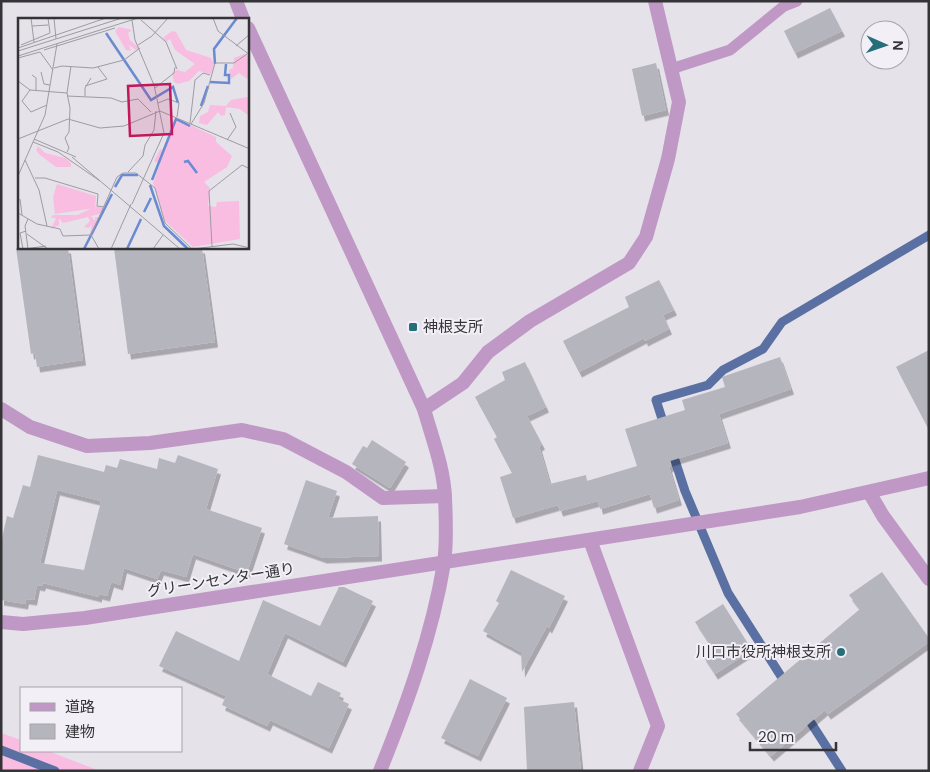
<svg xmlns="http://www.w3.org/2000/svg" width="930" height="772" viewBox="0 0 930 772" font-family="'DM Sans','Noto Sans JP',sans-serif">
	<style>
		.green { fill: #f8bde1 }
		.lines { fill: none; stroke-linecap: round; stroke-linejoin: round }
		.stream { stroke: #5a70a2; stroke-width: 9 }
		.building { fill: #b5b5be; fill-rule: evenodd; filter: url(#shadow) }
		.service { stroke: #c098c5; stroke-width: 11 }
		.minor { stroke: #c098c5; stroke-width: 14 }
		.tertiary { stroke: #c098c5; stroke-width: 14 }
		.poi-dot { fill: #266f79; stroke: #f2eff7; stroke-width: 2 }
		.labels { text-anchor: middle; stroke-width: 4; stroke-linejoin: round; paint-order: stroke }
		.poi-label { font-size: 15px; fill: #343336; stroke: #f2eff7; text-anchor: start }
		.street-label { font-size: 15px; fill: #343336; stroke: #f2eff7 }
		.inset-river { fill: none; stroke: #6a8ad1; stroke-width: 2.5 }
		.inset-road { fill: none; stroke: #9e9ca2; stroke-width: 1 }
		.view { fill: #c2185b; fill-opacity: 0.15; stroke: #c2185b; stroke-width: 2.5 }
		.inset-edge { fill: none; stroke: #343336; stroke-width: 2.5 }
	</style>
	<defs>
		<filter id="shadow"><feDropShadow dx="3" dy="5.5" stdDeviation="0" flood-color="#0004"/></filter>
	</defs>
	<rect width="100%" height="100%" fill="#e5e2ea"/>
	<!-- green -->
	<path class="green" d="M1 733 21 740V751H48L100 771H1Z"/>
	<g class="lines">
		<!-- stream -->
		<g class="stream">
			<path d="M665 428 656 400 708 385 723 370 763 349 782 322 929 235"/>
			<path d="M671 448 685 491 728 593 786 684"/>
			<path d="M804 712 842 771"/>
			<path d="M1 750 55 771"/>
		</g>
	</g>
	<!-- building -->
	<g class="building">
		<path d="M830 8 842 31 795 53 784 31Z"/>
		<path d="M656 63 666 110 642 116 632 69Z"/>
		<path d="M16 248H68L83 360 37 367 35 353 31 354Z"/>
		<path d="M114 248H202L215 342 128 354Z"/>
		<path d="M659 280 674 310 663 315 669 329 645 341 644 338 579 372 563 341 629 307 625 297Z"/>
		<path d="M929 350V430L896 367Z"/>
		<path d="M780 357 791 389 719 414 728 443 670 461 671 466 669 467 679 500 654 508 650 494 600 509 598 501 560 511 558 505 513 518 500 477 512 473 494 439 497 437 475 397 505 380 502 372 525 362 546 407 527 416 542 444 539 446 550 484 586 475 587 481 637 466 625 429 685 410 682 400 725 387 722 377Z"/>
		<path d="M372 440 406 462 390 488 352 464 363 446 367 448Z"/>
		<path d="M38 455 104 472 106 465 117 468 120 459 157 469 159 458 175 463 178 455 218 469 206 509 262 528 247 573 193 554 186 577 161 570 157 579 124 568 120 585 111 582 107 596 99 594V597L43 583 42 586 37 585 34 600 26 599 25 604 1 600V543L7 516 13 518 23 485 30 487ZM57 490 101 501 84 570 40 563Z"/>
		<path d="M306 480 337 491 328 518 378 516 379 556 324 558 284 544Z"/>
		<path d="M511 570 565 596 549 628 547 626 522 672 521 652 483 631 499 603 496 601Z"/>
		<path d="M882 572 929 638V642L828 714 825 710 771 756 736 714 860 609 849 595Z"/>
		<path d="M339 587H344L373 601 343 662 285 633 267 674 311 696 318 682 341 693 338 699 349 704 329 748 270 720 267 726 222 705 226 696 159 666 176 631 239 661 263 600 320 626Z"/>
		<path d="M723 604 752 650 715 674 703 656 713 649 695 622Z"/>
		<path d="M470 679 507 698 478 756 441 738Z"/>
		<path d="M574 702 581 771H527L524 707Z"/>
	</g>
	<g class="lines">
		<!-- service -->
		<path class="service" d="M671 69 730 50 784 6 797 1"/>
		<!-- minor -->
		<g class="minor">
			<path d="M1 409 30 427 87 446 150 443 242 430 283 439 346 472 383 498 445 496"/>
			<path d="M424 409 463 383 488 352 530 321 629 263 646 237 668 159 679 102 655 1"/>
			<path d="M869 492 883 516 929 579"/>
			<path d="M590 540 658 726 640 771"/>
		</g>
		<!-- tertiary -->
		<g class="tertiary">
			<path d="M236 1 243 19"/>
			<path d="M248 28 424 409C432 438 444 468 445 498 446 519 447 543 444 563 432 635 407 704 380 771"/>
			<path d="M1 622 23 624 85 618 800 507 929 478"/>
		</g>
	</g>
	<!-- markers -->
	<g class="poi-dot">
		<rect x="408" y="322" width="10" height="10" rx="2.5"/>
		<circle cx="841" cy="652" r="5"/>
	</g>
	<g class="labels">
		<!-- poi labels -->
		<g class="poi-label">
			<text x="423" y="332">神根支所</text>
			<text x="831" y="657" text-anchor="end">川口市役所神根支所</text>
		</g>
		<!-- street labels -->
		<g class="street-label">
			<text transform="translate(221 580) rotate(-9)" y="5">グリーンセンター通り</text>
		</g>
	</g>
	<!-- overview -->
	<g transform="translate(18 18)">
		<rect width="231" height="231" fill="#e5e2ea"/>
		<path d="M101 9 114 12 110 15 112 22 121 30 118 32 111 27 113 33 108 32 97 13ZM154 13 158 14 168 32 193 40 196 47 193 56 181 53 171 63 160 66 156 64 154 55 159 52 167 54 177 46 157 32 152 21 148 24 145 20ZM226 36 231 38V62L221 55 213 61 211 52 215 50 216 40ZM229 79 231 84V98L222 91 208 89 207 97 203 98 200 94 189 107 181 105 182 98 190 94 192 87 208 88 213 82ZM157 100 198 119V124L214 138 209 149 186 164 192 170 190 188 198 189 199 184 221 183 222 221 175 229 147 203 135 165 142 146 136 143 142 131 146 133ZM20 128 27 135 47 140 53 145V149H38L22 137 18 132ZM39 166 78 178 77 190 37 196 35 179ZM79 188 86 190 81 196 73 198 77 203V199H83L75 216H72L74 205 71 210 66 209 72 203 70 199 45 205 41 200V207L33 211 38 200H33L35 197H59Z" fill="#f8bde1"/>
		<path class="inset-river" d="M88 15 133 82 155 69 160 85M197 46 196 31 219 0M192 64 211 65V57H207L208 46M183 88 190 68M166 144 170 143 179 155M134 162 158 101 172 108M132 167 146 208 170 231M97 169 104 157H120M126 194 133 180M66 231 94 176M109 231 123 201"/>
		<path class="inset-road" d="M13 0 16 24M36 0 38 21M195 0 200 13 232 37M114 2 117 22 136 67 146 115 114 186M123 2 148 24 159 51M14 8 30 7M3 27 32 15 30 0M120 27 134 18 150 0M218 28 232 16M0 30 88 0M26 32 97 10M0 33 104 0M0 38 120 0M0 40 22 34 35 52M36 50 44 48 75 50 106 42 122 30M23 54 26 66 32 67M14 57 18 60V72M0 63 12 72 49 75M67 68 89 61 80 49M137 70 156 55 157 49M12 72 4 83 13 94 29 87M49 78 93 80 104 84 120 81 133 94M67 78V70L73 60M140 85 150 81 161 85 159 99M172 105 177 62 185 55 192 57M173 106 186 85 197 45H216L229 36M0 121 50 101 82 110 106 108 142 93 232 131M16 121 58 139M209 122 218 109 212 95M15 124 40 134 82 163M49 134 51 130 47 120 51 114 52 90 49 75 53 48M54 139 162 231M7 142 21 172 29 208M110 154 125 138 127 127 136 112 138 93M0 158 27 97 39 26M17 160H27L80 176 79 188 87 189M2 181 4 197M0 195 19 206 42 211 45 218 73 217 81 231M9 216 30 231M73 217 99 159 105 155H118L137 170 147 205 174 231M194 228 191 173 224 147 232 151M5 231 2 215 8 213M7 231 28 228M10 231 7 208 10 201M93 231 113 186M135 231 145 217M175 231 215 226 232 230"/>
		<path class="view" d="M152 66 154 116 112 118 110 68Z"/>
		<rect width="231" height="231" class="inset-edge"/>
	</g>
	<!-- border -->
	<rect width="930" height="772" fill="none" stroke="#343336" stroke-width="5"/>
	<!-- legend -->
	<rect x="20" y="687" width="162" height="65" fill="#f2eff7" stroke="#a6a4aa"/>
	<rect x="30" y="703" width="25" height="8" fill="#c098c5" stroke="#a6a4aa"/>
	<text x="65" y="712" font-size="15" fill="#343336">道路</text>
	<rect x="30" y="724" width="25" height="15" fill="#b5b5be" stroke="#a6a4aa"/>
	<text x="65" y="737" font-size="15" fill="#343336">建物</text>
	<!-- north arrow -->
	<g transform="translate(885 45) rotate(92)"><circle r="24" fill="#f2eff7" stroke="#a6a4aa"/>
	<path d="M0-4L9 19L0 12L-9 19Z" fill="#266f79"/>
	<text y="-8" font-size="14" font-weight="bold" text-anchor="middle" fill="#343336">N</text>
	</g>
	<!-- scale -->
	<path d="M750 742v8h86v-8" fill="none" stroke="#343336" stroke-width="2.5"/>
	<text x="758" y="742" font-size="15" fill="#343336" stroke="#f2eff7" stroke-width="4" paint-order="stroke">20 m</text>
</svg>
